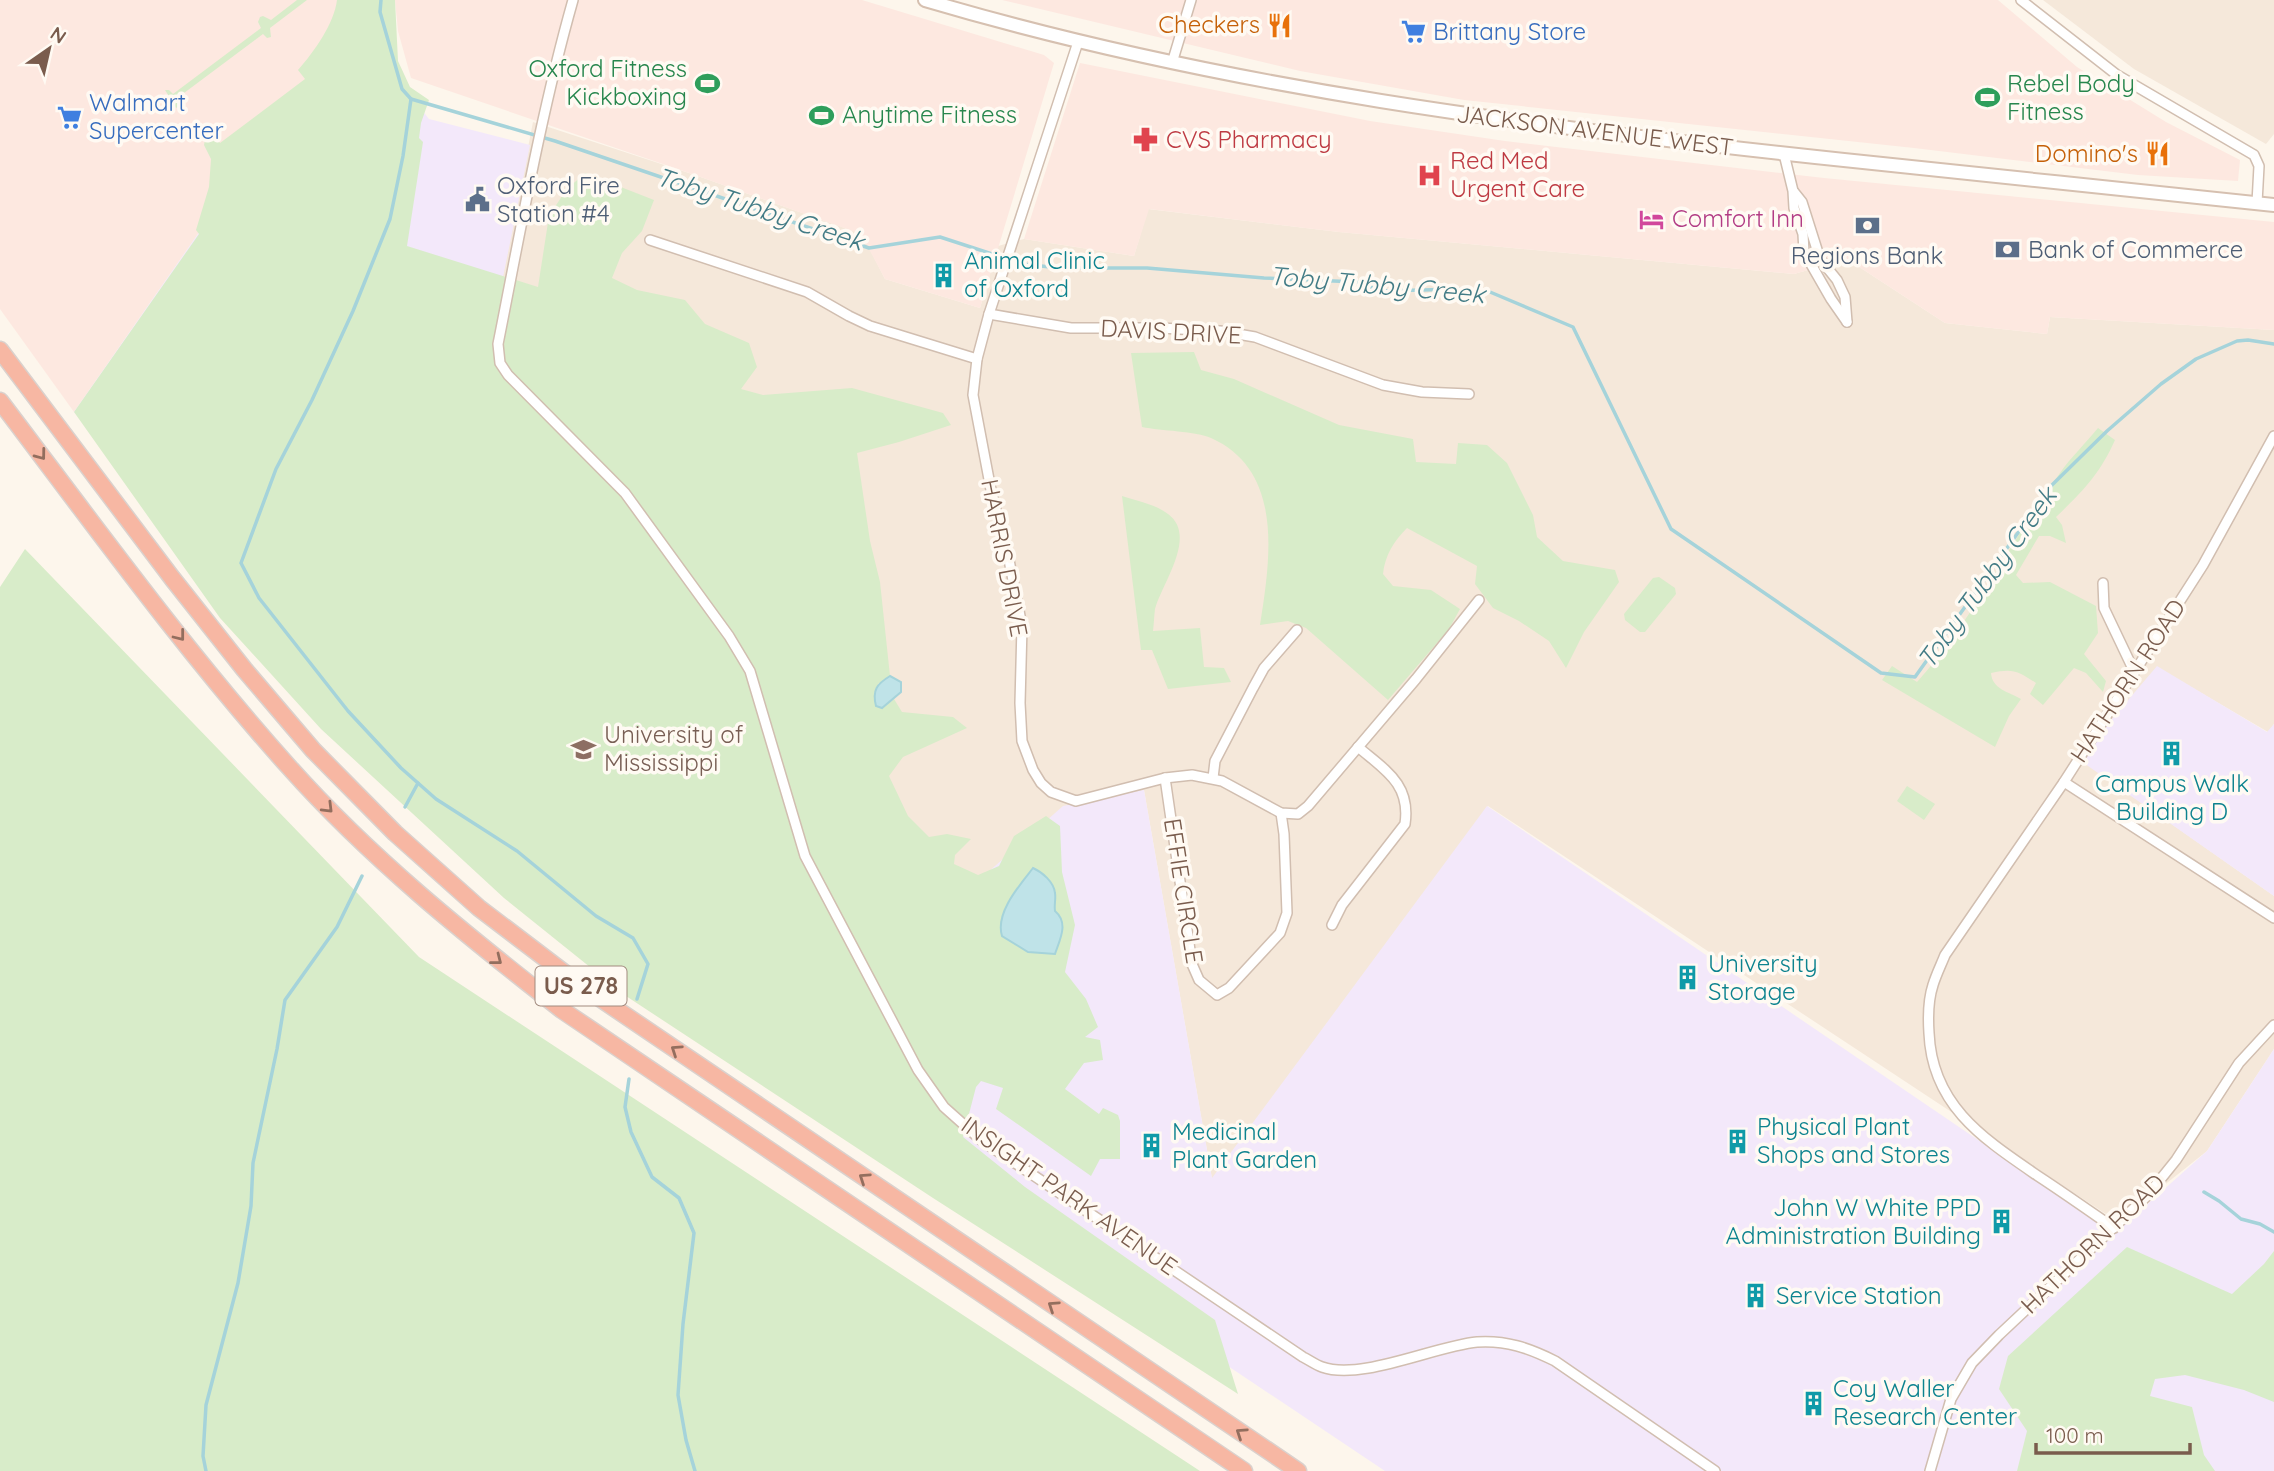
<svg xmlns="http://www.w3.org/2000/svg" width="2274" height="1471" viewBox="0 0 2274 1471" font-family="Quicksand,sans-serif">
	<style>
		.residential { fill: #f5e8da }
		.commercial { fill: #fde8e0 }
		.education { fill: #f3e8fa }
		.green { fill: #d8ecc9 }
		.water { fill: #bfe3e8; stroke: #a5d3da; stroke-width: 2 }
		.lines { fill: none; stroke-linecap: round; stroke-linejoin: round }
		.stream { stroke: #a5d3da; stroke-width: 3.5 }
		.street-casing { stroke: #d1beb0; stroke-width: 12 }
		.secondary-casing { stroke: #d6c0b0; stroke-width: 16 }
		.highway-casing { stroke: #dad1cd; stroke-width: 19 }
		.street { stroke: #fff; stroke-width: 9 }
		.secondary { stroke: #fff; stroke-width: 12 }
		.highway { stroke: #f7b7a3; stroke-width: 16 }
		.oneway { stroke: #936e5e }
		.labels { text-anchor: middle; stroke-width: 7; stroke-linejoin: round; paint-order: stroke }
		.shield { fill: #fffaf3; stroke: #a28b7f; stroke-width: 2 }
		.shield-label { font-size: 23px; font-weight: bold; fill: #7a5c4d }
		.food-label { font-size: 24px; fill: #c56008; stroke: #fffaf3; text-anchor: end }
		.shop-label { font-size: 24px; fill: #366cbe; stroke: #fffaf3; text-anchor: start }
		.leisure-label { font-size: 24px; fill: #27864d; stroke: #fffaf3; text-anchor: start }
		.street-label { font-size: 24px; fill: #7a5c4d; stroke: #fffaf3 }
		.health-label { font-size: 24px; fill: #be3a42; stroke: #fffaf3; text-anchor: start }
		.service-label { font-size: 24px; fill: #4e5e75; stroke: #fffaf3; text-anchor: start }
		.hotel-label { font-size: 24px; fill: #b23c85; stroke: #fffaf3; text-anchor: start }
		.culture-label { font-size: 24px; fill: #0d838f; stroke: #fffaf3; text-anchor: start }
		.education-label { font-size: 24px; fill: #785e54; stroke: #fffaf3; text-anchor: start }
		.water-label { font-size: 26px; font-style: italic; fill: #437c86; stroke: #fffaf3 }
	</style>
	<rect width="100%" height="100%" fill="#fdf6ec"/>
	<!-- residential -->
	<g class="residential">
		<path d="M2043 0H2274V134L2266 144 2134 69Z"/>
		<path d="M533 122 695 175 862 234 885 279 980 308 998 246 1024 239 1134 256 1148 209 1339 232 1794 274 1847 259 1945 323 2047 334 2050 317 2274 330V724L2268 732 2157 667 2079 759 2274 896V1049L2207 1151 2118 1222 1488 806 1212 1179 1144 790 877 970 492 331Z"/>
	</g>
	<!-- commercial -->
	<g class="commercial">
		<path d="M0 0H343L349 17 74 412 0 309Z"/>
		<path d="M395 0H862L1044 55 1054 63 980 308 885 279 861 234 695 175 411 78 398 31Z"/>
		<path d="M1002 0H1998L2077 67 2166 122 2240 160 2238 181 2138 175 1914 148 1464 100 1300 71Z"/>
		<path d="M1080 63 1370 121 1505 141 1824 178 2274 222V330L2050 317 2047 334 1945 323 1847 259 1794 274 1339 232 1149 209 1134 256 1024 239Z"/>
	</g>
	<!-- education -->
	<g class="education">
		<path d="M349 17 429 119 530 145 492 331 878 969 1063 806 1144 790 1212 1178 1487 806 2115 1233 2207 1151 2274 1049V1471H1385L1086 1271 74 412Z"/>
		<path d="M2157 666 2267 732 2274 724V896L2078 759Z"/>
	</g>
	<!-- green -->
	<g class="green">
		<path d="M297 0H307L270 28 271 37 267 38 263 34 176 99 180 105 176 108 165 90H169L173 94 261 28 258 22 260 17 263 16 271 20Z"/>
		<path d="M337 0H395L398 61 410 87 429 100 421 123 419 138 423 142 407 246 538 287 549 216 566 190 585 173 654 200 642 231 622 253 612 278 637 290 685 300 705 324 749 343 757 367 741 389 763 395 852 388 943 413 951 425 899 442 857 453 870 541 880 582 890 676 878 684 883 708 894 699 902 712 953 717 967 728 903 757 889 776 908 816 929 837 947 834 971 839 955 855 954 864 978 875 999 866 1014 836 1046 816 1060 826 1062 872 1075 925 1065 972 1086 999 1098 1027 1085 1037 1100 1040 1103 1060 1084 1063 1065 1089 1099 1114 1103 1108 1118 1115 1120 1121V1159H1100L1091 1176 996 1109 1003 1088 981 1081 976 1087 963 1137 1025 1187 1215 1320 1238 1394 933 1198 626 996 504 898 321 729 220 618 74 412 199 234 196 230 209 187 211 159 204 145 205 140 213 134 220 143 305 79 298 70C314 52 334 24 337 0Z"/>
		<path d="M1194 352 1201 370 1234 379 1339 425 1413 439 1416 462 1456 464 1458 443 1487 445 1507 463 1533 515 1537 537 1563 561 1615 570 1619 582 1584 632 1566 668 1549 641 1519 621 1493 608 1475 584 1477 566 1407 528C1394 541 1385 555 1383 574L1393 586 1431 590 1460 609 1449 629 1388 700 1306 628 1288 621 1260 625C1270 561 1285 471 1211 438 1196 431 1161 431 1142 427L1131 353Z"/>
		<path d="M2098 428 2115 440C2100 474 2082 492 2056 517L2062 525 2066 543 2050 536H2039L2016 575 2023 583 2050 582 2096 606 2098 633 2084 654 2106 681 2103 692 2086 673 2074 668 2043 705 2030 694 2036 683C2018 671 2013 668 1991 673 1992 689 2009 692 2021 699L2009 716 1995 747 1882 680 1892 666 1917 682C1974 619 2010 541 2060 473 2071 457 2086 443 2098 428Z"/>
		<path d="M1122 496C1137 501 1155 504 1168 514 1198 536 1162 583 1155 609 1154 616 1154 624 1153 631L1200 628 1204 667 1224 668 1231 682 1168 689 1152 650H1141Z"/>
		<path d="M25 549 419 957 1200 1471H0V587Z"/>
		<path d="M1659 577 1675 588 1676 594 1645 632H1640L1625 620 1624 614 1653 578Z"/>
		<path d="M1907 786 1935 804 1924 820 1897 801Z"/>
		<path d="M2127 1247 2232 1294 2264 1264 2274 1251V1402L2244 1390 2185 1375 2155 1379 2150 1396 2192 1407 2204 1455 2215 1471H2017L2027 1431 1999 1389 2008 1356Z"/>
	</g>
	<!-- water -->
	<g class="water">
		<path d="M890 676 901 682V692L882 708 876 706C872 690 877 684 890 676Z"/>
		<path d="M1033 868C1042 872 1054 882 1055 893 1056 899 1054 905 1055 911 1069 923 1060 939 1055 954L1028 952 1002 936C995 913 1019 886 1033 868Z"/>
	</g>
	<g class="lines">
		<!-- stream -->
		<g class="stream">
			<path d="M381 0 380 12 402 89 411 99 555 141 869 248 940 237 1023 264 1059 268H1147L1264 278 1357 282 1381 291 1463 289 1490 292 1573 327 1671 529 1881 673 1915 677 2052 485 2107 431 2161 384 2196 359 2237 341 2248 340 2274 344"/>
			<path d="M411 99 403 156 390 219 353 311 312 400 276 469 241 563 259 598 348 711 401 768 436 799 517 851 596 916 633 938 648 964 637 999"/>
			<path d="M405 807 418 783"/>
			<path d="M629 1079 625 1107 631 1132 652 1177 679 1198 694 1233 683 1324 678 1395 686 1440 695 1471"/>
			<path d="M2204 1192 2219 1201 2241 1219 2260 1224 2274 1232"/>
			<path d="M206 1471 203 1456 206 1405 238 1283 251 1206 253 1163 277 1049 285 1000 337 927 362 876"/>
		</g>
		<defs>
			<g id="street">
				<path d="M573 0C541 113 521 228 498 344L500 363 508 375 625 493 729 636 750 671 805 856 918 1070 944 1107 981 1140 1303 1357C1309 1360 1316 1365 1322 1367 1361 1381 1435 1346 1477 1342 1506 1340 1529 1348 1555 1361L1715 1471"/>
				<path d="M2021 0 2117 75 2254 155 2259 166 2257 203"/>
				<path d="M1078 42 989 314 977 359 973 395 991 490 1009 560 1022 626 1020 703 1022 741 1033 770 1041 783 1051 792 1076 801 1165 778 1192 775 1222 781 1281 813 1298 814 1308 806 1416 679 1479 600"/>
				<path d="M1172 63 1191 0"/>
				<path d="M1784 154 1793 191 1794 208 1803 234 1804 252 1831 299 1847 322"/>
				<path d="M1794 192 1802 202 1820 259 1837 280 1845 297 1847 322"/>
				<path d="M650 240 807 292 849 316 870 326 977 359"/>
				<path d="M989 314 1071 328H1159L1220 331 1255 337 1383 385 1422 392 1469 394"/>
				<path d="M2103 583 2104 608 2134 671"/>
				<path d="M1165 778 1192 964 1199 980 1217 995 1229 988 1280 933 1287 913 1284 834 1281 813"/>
				<path d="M1213 778 1215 761 1253 688 1264 668 1297 630"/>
				<path d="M2064 782 2274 918"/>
				<path d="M1332 925 1342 905 1405 824C1411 784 1385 770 1358 747"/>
				<path d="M2114 1228C2088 1210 2064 1193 2038 1176 1984 1139 1932 1106 1929 1033 1928 1018 1928 1000 1933 985 1936 975 1941 965 1945 955L2064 782 2203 565 2274 436"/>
				<path d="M1930 1471 1951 1399 1972 1363 1999 1335 2147 1196 2176 1160 2239 1063 2274 1025"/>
			</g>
			<path id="secondary" d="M925 0C1225 89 1534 127 1844 160 1987 175 2131 190 2274 205"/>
			<g id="highway">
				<path d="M0 350 172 578 244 669 313 750 395 833 479 908 579 984 1298 1471"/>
				<path d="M0 401C94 525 185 651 289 767 370 858 466 935 562 1010L1244 1471"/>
			</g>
		</defs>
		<!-- street casing -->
		<use href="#street" class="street-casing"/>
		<!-- secondary casing -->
		<use href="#secondary" class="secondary-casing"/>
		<!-- highway casing -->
		<use href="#highway" class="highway-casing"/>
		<!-- street -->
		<use href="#street" class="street"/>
		<!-- secondary -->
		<use href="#secondary" class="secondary"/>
		<!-- highway -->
		<use href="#highway" class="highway"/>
	</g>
	<!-- one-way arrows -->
	<defs><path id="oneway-chevron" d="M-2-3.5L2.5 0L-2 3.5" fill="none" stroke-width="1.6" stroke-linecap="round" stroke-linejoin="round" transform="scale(1.75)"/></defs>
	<g class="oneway">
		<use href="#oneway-chevron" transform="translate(41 455) rotate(53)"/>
		<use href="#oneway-chevron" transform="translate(180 636) rotate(52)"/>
		<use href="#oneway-chevron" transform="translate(328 808) rotate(45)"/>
		<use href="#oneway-chevron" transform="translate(497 960) rotate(38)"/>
		<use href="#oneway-chevron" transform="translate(676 1050) rotate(-146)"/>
		<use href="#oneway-chevron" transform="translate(864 1178) rotate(-146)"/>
		<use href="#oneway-chevron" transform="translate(1053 1306) rotate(-146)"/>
		<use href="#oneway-chevron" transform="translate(1241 1433) rotate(-146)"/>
	</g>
	<!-- icons -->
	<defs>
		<symbol id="restaurant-bare" viewBox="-9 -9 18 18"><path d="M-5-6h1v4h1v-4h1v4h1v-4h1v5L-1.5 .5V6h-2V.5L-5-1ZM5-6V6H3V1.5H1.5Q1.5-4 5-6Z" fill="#e8710a" stroke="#fffaf3" stroke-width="2.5" paint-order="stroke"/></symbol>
		<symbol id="supermarket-bare" viewBox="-9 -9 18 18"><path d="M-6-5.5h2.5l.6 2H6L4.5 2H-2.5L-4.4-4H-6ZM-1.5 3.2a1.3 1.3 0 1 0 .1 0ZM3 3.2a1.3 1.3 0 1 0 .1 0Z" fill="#3f7fe0" stroke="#fffaf3" stroke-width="2.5" paint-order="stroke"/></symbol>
		<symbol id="stadium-bare" viewBox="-9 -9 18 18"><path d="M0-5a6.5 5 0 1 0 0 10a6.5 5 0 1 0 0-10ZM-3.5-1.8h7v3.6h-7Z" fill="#2e9e5b" stroke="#fffaf3" stroke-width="2.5" paint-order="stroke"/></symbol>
		<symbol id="pharmacy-bare" viewBox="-9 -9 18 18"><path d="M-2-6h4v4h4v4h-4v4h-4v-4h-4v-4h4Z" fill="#e0444e" stroke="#fffaf3" stroke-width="2.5" paint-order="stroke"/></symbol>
		<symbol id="hospital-bare" viewBox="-9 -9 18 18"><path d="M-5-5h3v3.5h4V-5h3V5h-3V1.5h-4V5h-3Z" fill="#e0444e" stroke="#fffaf3" stroke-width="2.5" paint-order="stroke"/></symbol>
		<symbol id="civic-bare" viewBox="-9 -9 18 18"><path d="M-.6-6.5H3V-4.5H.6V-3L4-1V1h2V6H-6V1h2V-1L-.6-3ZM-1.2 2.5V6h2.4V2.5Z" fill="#5c6f8a" stroke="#fffaf3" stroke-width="2.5" paint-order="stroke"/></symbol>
		<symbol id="hotel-bare" viewBox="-9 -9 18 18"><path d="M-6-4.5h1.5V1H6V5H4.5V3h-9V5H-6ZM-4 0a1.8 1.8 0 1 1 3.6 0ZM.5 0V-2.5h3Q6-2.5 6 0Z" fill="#d1479c" stroke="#fffaf3" stroke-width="2.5" paint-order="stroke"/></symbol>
		<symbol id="bank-bare" viewBox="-9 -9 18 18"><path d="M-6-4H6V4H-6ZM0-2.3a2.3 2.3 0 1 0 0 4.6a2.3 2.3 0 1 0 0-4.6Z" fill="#5c6f8a" stroke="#fffaf3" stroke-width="2.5" paint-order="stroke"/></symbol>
		<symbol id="building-bare" viewBox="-9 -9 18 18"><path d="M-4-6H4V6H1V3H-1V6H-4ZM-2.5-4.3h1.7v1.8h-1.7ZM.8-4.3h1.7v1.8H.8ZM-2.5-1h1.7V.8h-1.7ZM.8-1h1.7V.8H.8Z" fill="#0f9aa8" stroke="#fffaf3" stroke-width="2.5" paint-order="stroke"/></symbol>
		<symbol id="university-bare" viewBox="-9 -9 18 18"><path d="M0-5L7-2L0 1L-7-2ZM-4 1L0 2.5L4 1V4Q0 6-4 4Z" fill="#8d6e63" stroke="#fffaf3" stroke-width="2.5" paint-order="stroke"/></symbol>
	</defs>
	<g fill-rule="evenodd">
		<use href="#restaurant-bare" x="1262" y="8" width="35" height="35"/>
		<use href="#supermarket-bare" x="1396" y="14" width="35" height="35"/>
		<use href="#stadium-bare" x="690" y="66" width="35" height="35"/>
		<use href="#stadium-bare" x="1970" y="80" width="35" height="35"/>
		<use href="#stadium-bare" x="804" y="98" width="35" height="35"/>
		<use href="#supermarket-bare" x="52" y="100" width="35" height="35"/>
		<use href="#pharmacy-bare" x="1128" y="122" width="35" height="35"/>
		<use href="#restaurant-bare" x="2140" y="136" width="35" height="35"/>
		<use href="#hospital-bare" x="1412" y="158" width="35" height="35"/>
		<use href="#civic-bare" x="460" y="182" width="35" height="35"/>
		<use href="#hotel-bare" x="1634" y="202" width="35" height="35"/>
		<use href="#bank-bare" x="1850" y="208" width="35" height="35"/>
		<use href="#bank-bare" x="1990" y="232" width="35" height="35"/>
		<use href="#building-bare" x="926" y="258" width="35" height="35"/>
		<use href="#university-bare" x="566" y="732" width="35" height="35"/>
		<use href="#building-bare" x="2154" y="736" width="35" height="35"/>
		<use href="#building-bare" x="1670" y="960" width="35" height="35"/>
		<use href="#building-bare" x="1720" y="1124" width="35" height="35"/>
		<use href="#building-bare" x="1134" y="1128" width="35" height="35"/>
		<use href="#building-bare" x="1984" y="1204" width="35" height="35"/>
		<use href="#building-bare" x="1738" y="1278" width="35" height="35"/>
		<use href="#building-bare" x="1796" y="1386" width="35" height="35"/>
	</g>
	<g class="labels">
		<!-- shield labels -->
		<rect class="shield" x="535.5" y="966.5" width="91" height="39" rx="5"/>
		<g class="shield-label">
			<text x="581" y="994">US 278</text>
		</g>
		<!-- food labels -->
		<g class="food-label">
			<text x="1260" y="33">Checkers</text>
			<text x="2138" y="162">Domino's</text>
		</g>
		<!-- shop labels -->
		<g class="shop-label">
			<text x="1433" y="40">Brittany Store</text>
			<text x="89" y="111">Walmart<tspan x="89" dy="28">Supercenter</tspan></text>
		</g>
		<!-- leisure labels -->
		<g class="leisure-label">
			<text x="687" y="77" text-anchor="end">Oxford Fitness<tspan x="687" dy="28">Kickboxing</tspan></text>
			<text x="2007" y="92">Rebel Body<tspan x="2007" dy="28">Fitness</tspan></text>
			<text x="842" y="123">Anytime Fitness</text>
		</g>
		<!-- street labels -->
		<g class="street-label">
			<text transform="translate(1595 131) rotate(7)" y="8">JACKSON AVENUE WEST</text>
			<text transform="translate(1171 332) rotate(3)" y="8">DAVIS DRIVE</text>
			<text transform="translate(1004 558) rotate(79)" y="8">HARRIS DRIVE</text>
			<text transform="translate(2128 681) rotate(-57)" y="8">HATHORN ROAD</text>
			<text transform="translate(1183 891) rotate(81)" y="8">EFFIE CIRCLE</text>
			<text transform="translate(1069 1196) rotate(35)" y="8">INSIGHT PARK AVENUE</text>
			<text transform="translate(2093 1244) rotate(-44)" y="8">HATHORN ROAD</text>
		</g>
		<!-- health labels -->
		<g class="health-label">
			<text x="1166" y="148">CVS Pharmacy</text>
			<text x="1450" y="169">Red Med<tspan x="1450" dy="28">Urgent Care</tspan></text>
		</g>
		<!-- service labels -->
		<g class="service-label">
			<text x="497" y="194">Oxford Fire<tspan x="497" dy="28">Station #4</tspan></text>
			<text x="2028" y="258">Bank of Commerce</text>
			<text x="1867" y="264" text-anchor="middle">Regions Bank</text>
		</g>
		<!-- hotel labels -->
		<g class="hotel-label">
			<text x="1672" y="227">Comfort Inn</text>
		</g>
		<!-- culture labels -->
		<g class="culture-label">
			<text x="964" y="269">Animal Clinic<tspan x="964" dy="28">of Oxford</tspan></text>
			<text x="2172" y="792" text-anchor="middle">Campus Walk<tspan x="2172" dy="28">Building D</tspan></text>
			<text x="1708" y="972">University<tspan x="1708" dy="28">Storage</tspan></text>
			<text x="1757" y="1135">Physical Plant<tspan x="1757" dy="28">Shops and Stores</tspan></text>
			<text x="1172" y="1140">Medicinal<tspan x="1172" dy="28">Plant Garden</tspan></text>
			<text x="1981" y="1216" text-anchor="end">John W White PPD<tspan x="1981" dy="28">Administration Building</tspan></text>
			<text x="1776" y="1304">Service Station</text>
			<text x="1833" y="1397">Coy Waller<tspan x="1833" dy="28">Research Center</tspan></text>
		</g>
		<!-- education labels -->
		<g class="education-label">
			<text x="604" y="743">University of<tspan x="604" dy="28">Mississippi</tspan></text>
		</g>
		<!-- water labels -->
		<g class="water-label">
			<text transform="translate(760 209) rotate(18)" y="9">Toby Tubby Creek</text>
			<text transform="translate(1377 285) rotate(5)" y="9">Toby Tubby Creek</text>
			<text transform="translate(1987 578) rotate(-54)" y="9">Toby Tubby Creek</text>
		</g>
	</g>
	<!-- north arrow -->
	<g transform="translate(49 49) rotate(34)" stroke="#fffaf3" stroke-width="5" paint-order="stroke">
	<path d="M0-5L12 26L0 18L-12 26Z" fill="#7a5c4d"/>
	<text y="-10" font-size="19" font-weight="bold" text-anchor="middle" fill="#7a5c4d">N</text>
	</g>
	<!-- scale -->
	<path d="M2036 1443v10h154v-10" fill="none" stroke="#7a5c4d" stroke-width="3.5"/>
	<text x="2046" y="1443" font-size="21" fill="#7a5c4d" stroke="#fffaf3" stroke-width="5" paint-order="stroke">100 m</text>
</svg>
